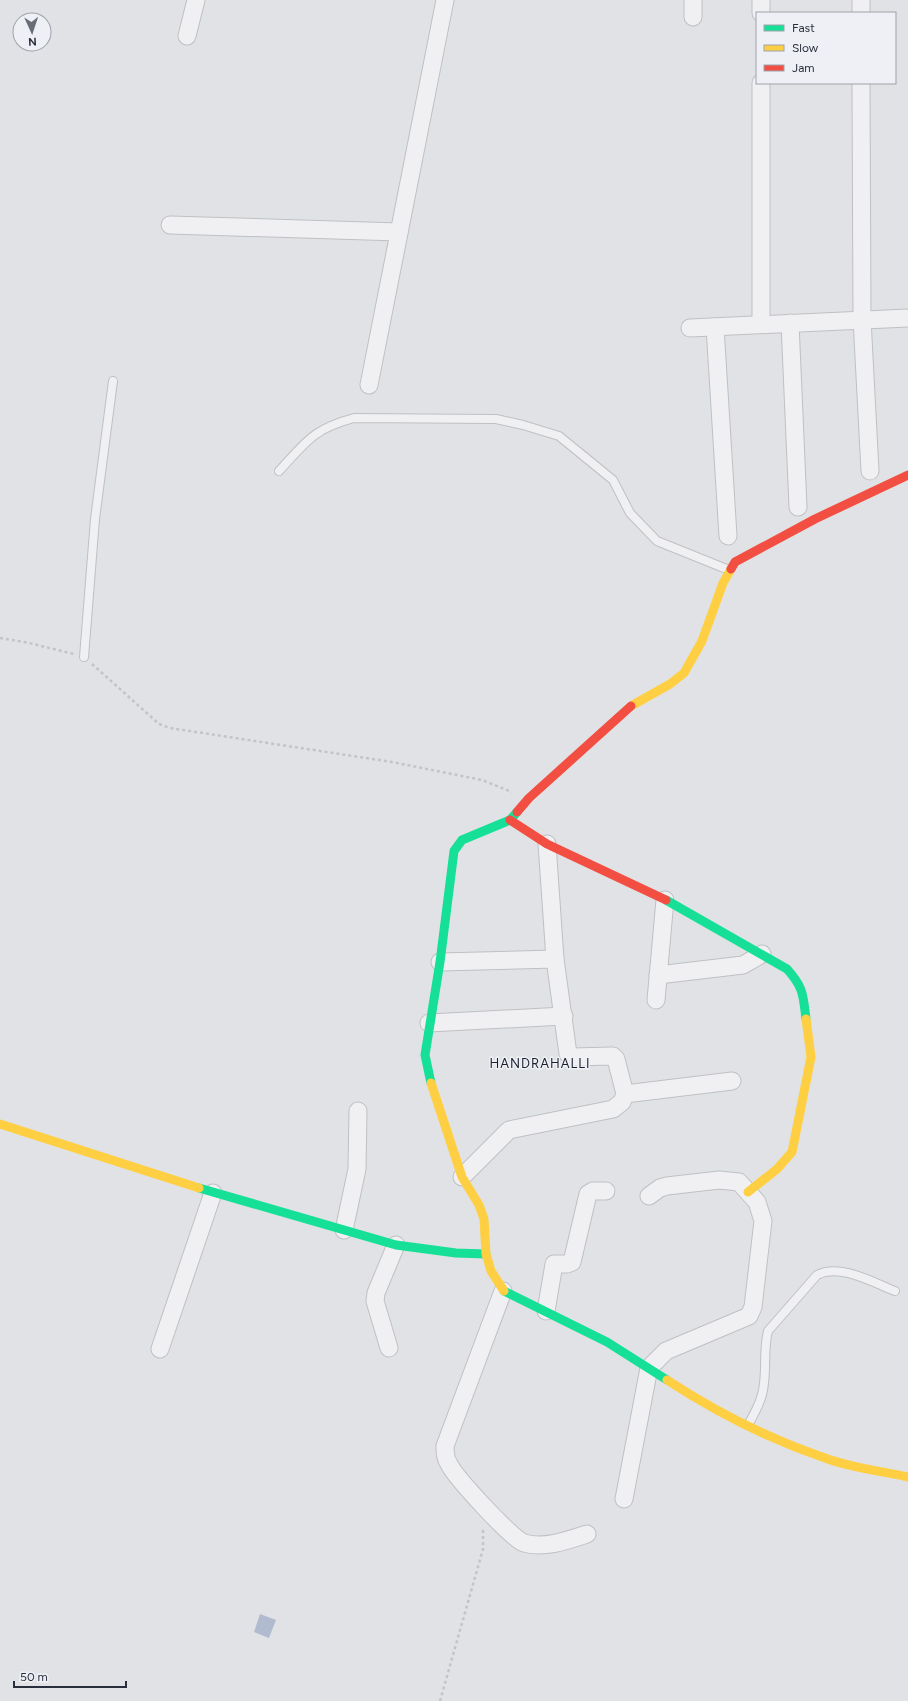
<svg xmlns="http://www.w3.org/2000/svg" width="908" height="1701" viewBox="0 0 908 1701" font-family="Figtree,sans-serif">
	<style>
		.water { fill: #b1bbcf }
		.lines { fill: none; stroke-linecap: round; stroke-linejoin: round }
		.lane-casing { stroke: #bfc0c3; stroke-width: 10 }
		.street-casing { stroke: #bfc0c3; stroke-width: 19 }
		.path { stroke: #c3c3c9; stroke-width: 2.5; stroke-dasharray: 3 3; stroke-linecap: butt }
		.lane { stroke: #f0f0f3; stroke-width: 8 }
		.street { stroke: #f0f0f3; stroke-width: 17 }
		.fast { stroke: #16e098; stroke-width: 9 }
		.slow { stroke: #ffcf43; stroke-width: 9 }
		.jam { stroke: #f24e42; stroke-width: 9 }
		.labels { text-anchor: middle; stroke-width: 3; stroke-linejoin: round; paint-order: stroke }
		.quarter-label { font-size: 13px; letter-spacing: 1px; fill: #1b1f2e; stroke: #eef0f5 }
	</style>
	<rect width="100%" height="100%" fill="#e1e2e5"/>
	<!-- water -->
	<path class="water" d="M260 1614 276 1620 269 1638 254 1632Z"/>
	<g class="lines">
		<defs>
			<g id="lane">
				<path d="M279 471C307 441 313 429 354 418L496 419 523 425 559 436 613 480 630 513 657 541 729 570"/>
				<path d="M84 657 95 519 113 381"/>
				<path d="M748 1425C754 1414 761 1403 763 1390 767 1371 763 1350 768 1331L817 1275C840 1263 872 1282 895 1291"/>
			</g>
			<g id="street">
				<path d="M761 13V0"/>
				<path d="M861 13V0"/>
				<path d="M693 17V0"/>
				<path d="M187 36 196 0"/>
				<path d="M861 83 862 319 870 471"/>
				<path d="M170 225 399 232"/>
				<path d="M790 323 798 507"/>
				<path d="M761 324V83"/>
				<path d="M715 327 728 536"/>
				<path d="M690 328 908 318"/>
				<path d="M369 385 445 0"/>
				<path d="M547 844 555 959 568 1054 572 1057 613 1056 616 1059 625 1094"/>
				<path d="M440 962 555 959"/>
				<path d="M658 975 743 965 762 954"/>
				<path d="M656 1000 665 900"/>
				<path d="M429 1023 564 1016"/>
				<path d="M462 1177 509 1130 613 1109 622 1102 625 1094 732 1081"/>
				<path d="M344 1230 357 1169 358 1111"/>
				<path d="M503 1291 445 1446C445 1453 445 1458 449 1464 455 1477 512 1539 524 1543 544 1549 569 1540 587 1534"/>
				<path d="M546 1311 554 1264H567L572 1262 588 1194 593 1191H606"/>
				<path d="M389 1348 375 1301 376 1293 396 1245"/>
				<path d="M160 1349 213 1193"/>
				<path d="M624 1499 649 1368 666 1351 749 1316 753 1307 763 1221 757 1202 739 1182 719 1180 667 1186 660 1188 649 1196"/>
			</g>
		</defs>
		<!-- lane casing -->
		<use href="#lane" class="lane-casing"/>
		<!-- street casing -->
		<use href="#street" class="street-casing"/>
		<!-- path -->
		<g class="path">
			<path d="M0 638 29 643 74 654"/>
			<path d="M92 664 159 724 170 728 392 762 482 780 512 792"/>
			<path d="M440 1701 483 1549V1529"/>
		</g>
		<!-- lane -->
		<use href="#lane" class="lane"/>
		<!-- street -->
		<use href="#street" class="street"/>
		<!-- fast -->
		<g class="fast">
			<path d="M666 900 787 969C804 988 803 995 806 1019"/>
			<path d="M431 1083 425 1055 440 962 454 851 462 840 510 820 517 812"/>
			<path d="M199 1188 396 1245 456 1253 486 1254"/>
			<path d="M504 1291 607 1342 667 1380"/>
		</g>
		<!-- slow -->
		<g class="slow">
			<path d="M631 706 670 684 684 673 702 641 723 583 731 569"/>
			<path d="M431 1083 462 1177 479 1205 484 1219 486 1254 491 1271 504 1291"/>
			<path d="M0 1124 199 1188"/>
			<path d="M748 1192 777 1169 792 1152 811 1057 806 1019"/>
			<path d="M667 1380C716 1412 769 1439 825 1458 851 1468 881 1471 908 1477"/>
		</g>
		<!-- jam -->
		<g class="jam">
			<path d="M731 569 735 562 815 519 908 475"/>
			<path d="M517 812 529 798 631 706"/>
			<path d="M510 820 547 844 666 900"/>
		</g>
	</g>
	<g class="labels">
		<!-- quarter labels -->
		<g class="quarter-label">
			<text x="540" y="1068">HANDRAHALLI</text>
		</g>
	</g>
	<!-- legend -->
	<rect x="756" y="12" width="140" height="72" fill="#eef0f5" stroke="#9fa2ab"/>
	<rect x="764" y="25" width="20" height="6" fill="#16e098" stroke="#9fa2ab"/>
	<text x="792" y="32" font-size="12" fill="#292e3d">Fast</text>
	<rect x="764" y="45" width="20" height="6" fill="#ffcf43" stroke="#9fa2ab"/>
	<text x="792" y="52" font-size="12" fill="#292e3d">Slow</text>
	<rect x="764" y="65" width="20" height="6" fill="#f24e42" stroke="#9fa2ab"/>
	<text x="792" y="72" font-size="12" fill="#292e3d">Jam</text>
	<!-- north arrow -->
	<g transform="translate(32 32) rotate(177)"><circle r="19" fill="#eef0f5" stroke="#9fa2ab"/>
	<path d="M0-3L7 15L0 10L-7 15Z" fill="#696d78"/>
	<text y="-6" font-size="11" font-weight="bold" text-anchor="middle" fill="#292e3d">N</text>
	</g>
	<!-- scale -->
	<path d="M14 1681v6h112v-6" fill="none" stroke="#292e3d" stroke-width="2"/>
	<text x="20" y="1681" font-size="12" fill="#292e3d" stroke="#eef0f5" stroke-width="3" paint-order="stroke">50 m</text>
</svg>
